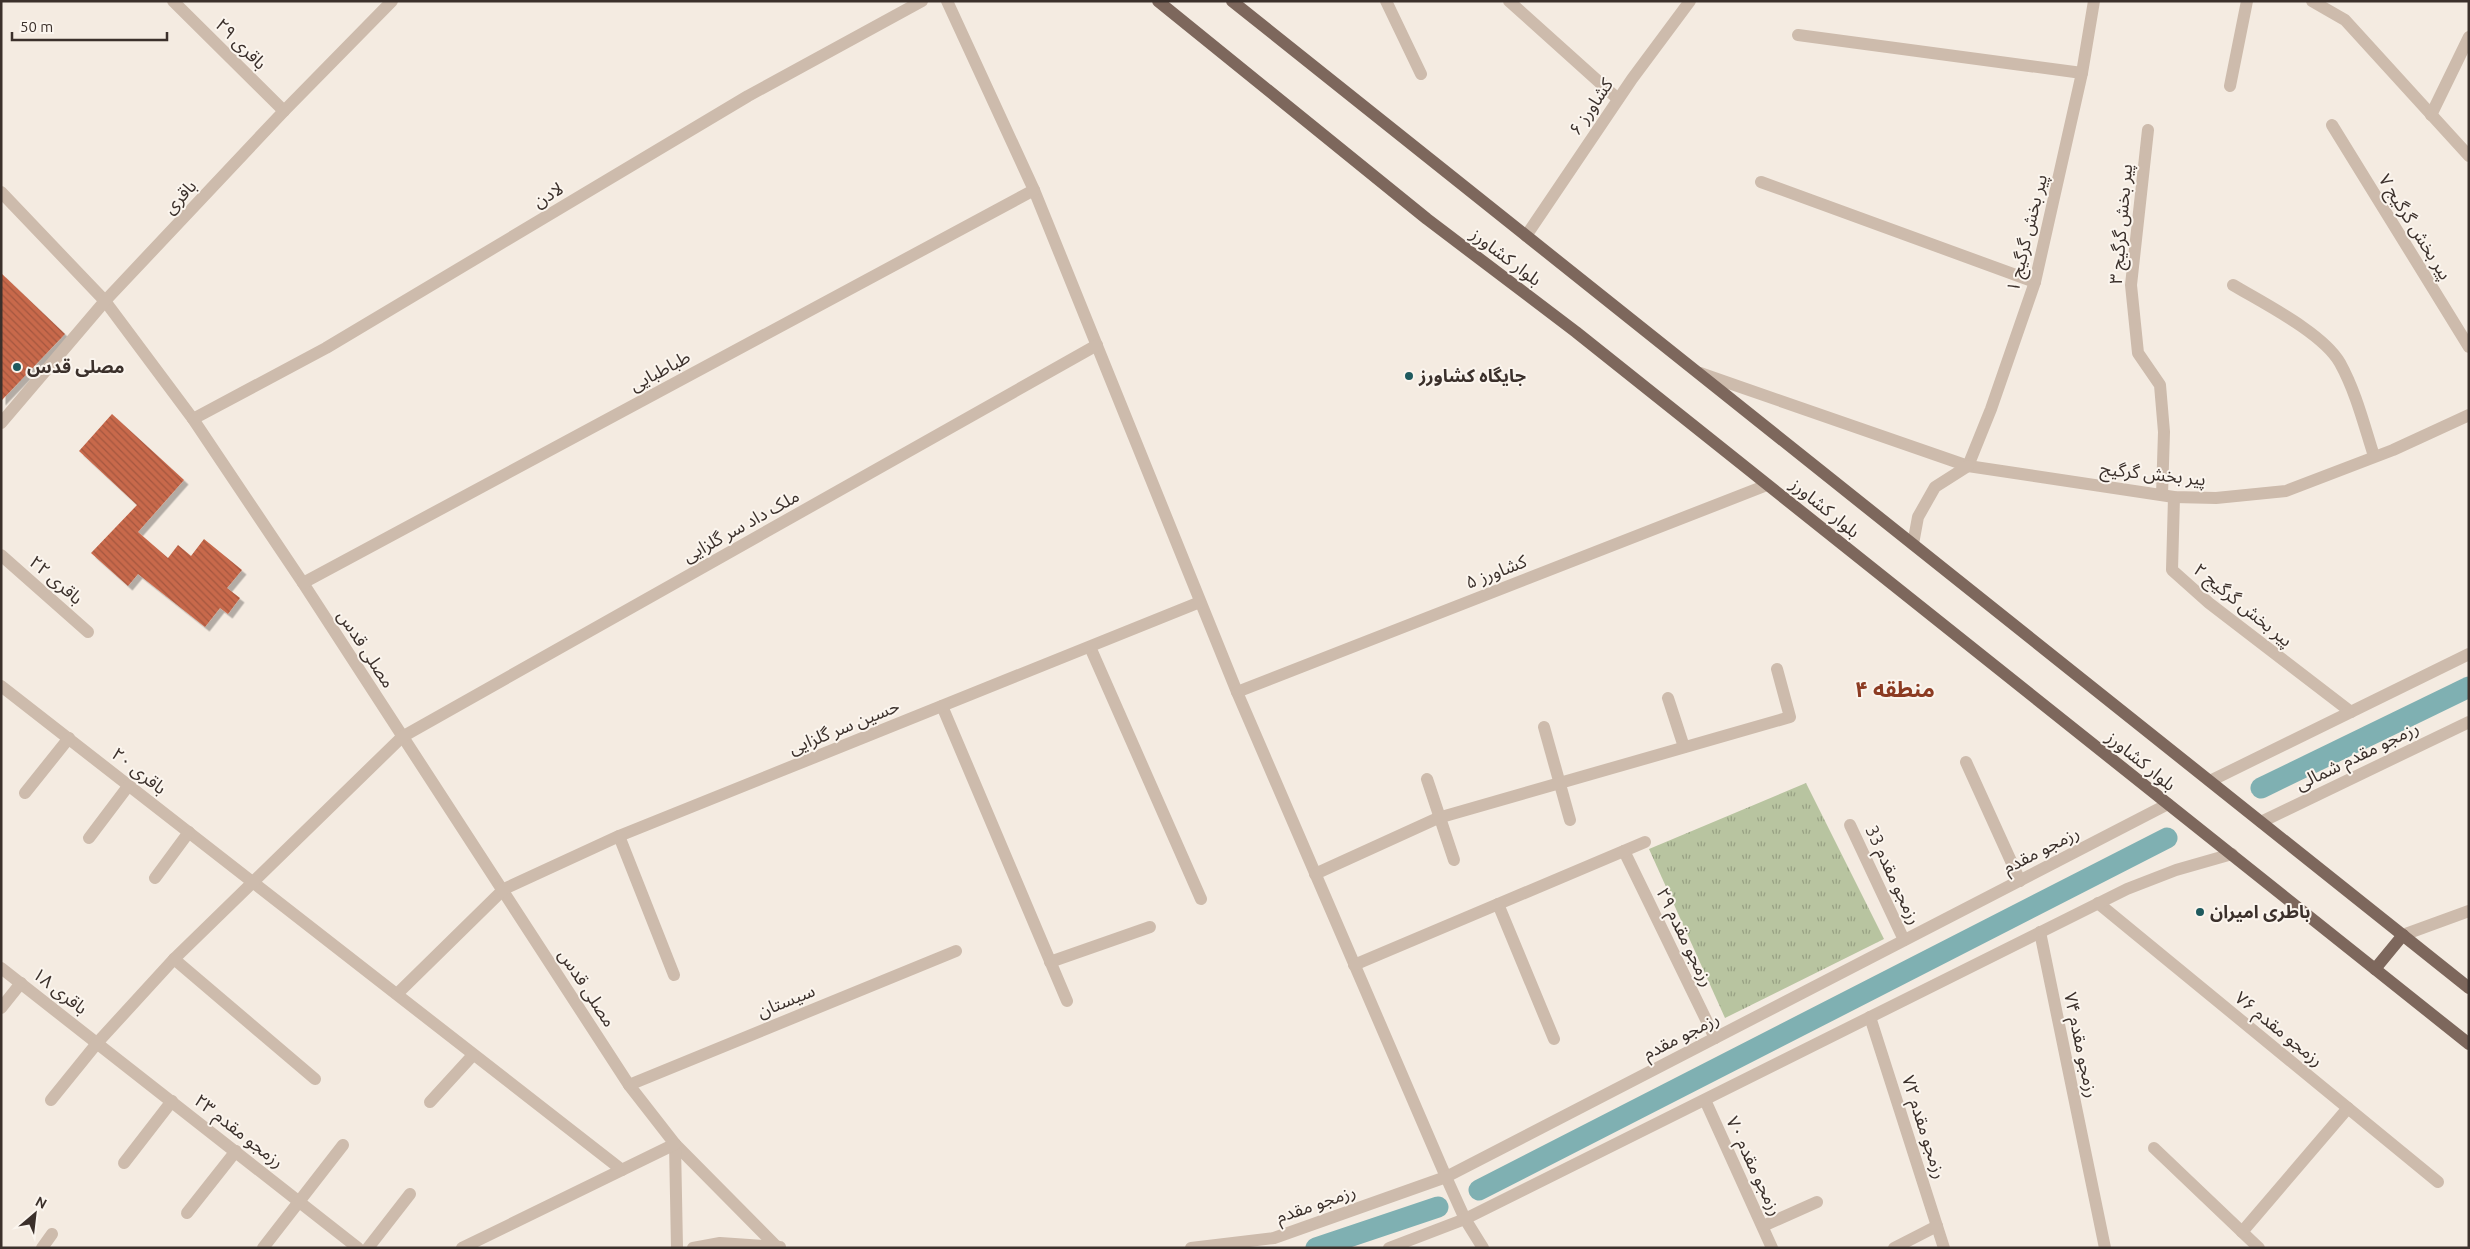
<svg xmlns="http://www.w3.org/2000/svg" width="2470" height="1249" viewBox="0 0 2470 1249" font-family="Ubuntu,'Noto Sans Arabic',sans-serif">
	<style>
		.park { fill: url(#park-tufts) }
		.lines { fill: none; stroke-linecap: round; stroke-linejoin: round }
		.canal { stroke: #7fb0b2; stroke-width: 21 }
		.building { fill: url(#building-back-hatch); filter: url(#shadow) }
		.minor { stroke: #cdbbac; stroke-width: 12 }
		.major { stroke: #7d675c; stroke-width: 12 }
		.poi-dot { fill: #1f5a5e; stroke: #fbf5ee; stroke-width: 2 }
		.labels { text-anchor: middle; stroke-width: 4; stroke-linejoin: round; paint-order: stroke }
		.street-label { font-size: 18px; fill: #3b302b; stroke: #fbf5ee }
		.poi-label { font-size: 18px; font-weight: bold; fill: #3b302b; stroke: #fbf5ee; text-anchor: start }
		.district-label { font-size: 22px; font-weight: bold; fill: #8c3b22; stroke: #fbf5ee }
	</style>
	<defs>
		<pattern id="park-tufts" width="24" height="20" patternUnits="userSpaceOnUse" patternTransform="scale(1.25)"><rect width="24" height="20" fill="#b8c4a0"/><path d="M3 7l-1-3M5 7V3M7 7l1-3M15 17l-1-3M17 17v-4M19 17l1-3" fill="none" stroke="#97a083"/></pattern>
		<pattern id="building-back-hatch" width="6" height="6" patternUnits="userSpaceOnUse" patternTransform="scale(1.25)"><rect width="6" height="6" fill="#c8694b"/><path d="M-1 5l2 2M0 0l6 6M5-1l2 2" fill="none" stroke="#a4573f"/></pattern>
		<filter id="shadow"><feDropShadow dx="4.5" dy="4.5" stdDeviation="0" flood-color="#0004"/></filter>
	</defs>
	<rect width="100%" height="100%" fill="#f4ebe1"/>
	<!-- park -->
	<path class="park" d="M1806 783 1884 939 1725 1018 1649 849Z"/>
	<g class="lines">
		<!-- canal -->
		<g class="canal">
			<path d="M2261 788 2469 687"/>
			<path d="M1479 1190 2167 838"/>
			<path d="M1316 1248 1438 1207"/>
		</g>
	</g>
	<!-- building -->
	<g class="building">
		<path d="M1 273 65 334 1 401Z"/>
		<path d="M112 414 184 480 138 532 168 558 178 545 191 556 204 539 242 570 227 588 240 598 228 614 220 608 205 627 138 574 128 586 91 553 137 505 79 451Z"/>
	</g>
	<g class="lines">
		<!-- minor -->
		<g class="minor">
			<path d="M173 1 284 111"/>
			<path d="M947 1 1034 190 1237 692 1446 1177 1465 1219 1483 1248"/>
			<path d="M1386 1 1421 74"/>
			<path d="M1509 1 1618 99"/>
			<path d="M2312 1 2345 20 2469 156"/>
			<path d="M1798 35 2082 73"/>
			<path d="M2230 86 2247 1"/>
			<path d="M2431 115 2469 37"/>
			<path d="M2332 125 2469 347"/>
			<path d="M2148 130 2131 285 2138 353 2160 385 2164 432 2162 495"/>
			<path d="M1761 182 2035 282"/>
			<path d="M1 192 105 301 193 419 303 583 629 1085 675 1144 776 1246"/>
			<path d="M1526 236 1632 79 1690 1"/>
			<path d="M2233 285C2263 303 2323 333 2340 363 2356 392 2364 425 2374 456"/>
			<path d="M1700 373 1968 466 2174 497 2216 498 2286 491 2393 450 2469 415"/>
			<path d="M193 419 326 348 748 96 922 1"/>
			<path d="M1 423 105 301 284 111 392 1"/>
			<path d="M1968 466 1991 409 2035 282 2082 73 2094 1"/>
			<path d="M2174 497 2172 570 2209 603 2351 712"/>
			<path d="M1913 544 1918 517 1935 487 1968 466"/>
			<path d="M1 555 88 632"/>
			<path d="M303 583 1034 190"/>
			<path d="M1090 647 1201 899"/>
			<path d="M1 686 622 1170"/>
			<path d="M1237 692 1767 485"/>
			<path d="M1668 698 1684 747"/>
			<path d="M942 706 1067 1001"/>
			<path d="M1544 727 1570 820"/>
			<path d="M1966 762 2020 881"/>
			<path d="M1427 779 1454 860"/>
			<path d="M2210 781 2469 654"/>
			<path d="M25 793 69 738"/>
			<path d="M2261 822 2469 722"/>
			<path d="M1850 825 1904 940"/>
			<path d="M619 836 674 975"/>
			<path d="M89 838 129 785"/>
			<path d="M1624 851 1715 1038"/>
			<path d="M1315 874 1438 818 1790 717 1777 669"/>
			<path d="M155 878 189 832"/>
			<path d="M2098 903 2438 1182"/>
			<path d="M1498 904 1554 1039"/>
			<path d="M2040 932 2105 1248"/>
			<path d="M2403 935 2469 911"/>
			<path d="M174 959 315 1079"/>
			<path d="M1050 962 1150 927"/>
			<path d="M1354 965 1645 842"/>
			<path d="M1 968 358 1248"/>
			<path d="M397 994 504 889 619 836 1200 602"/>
			<path d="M1 1008 21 983"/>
			<path d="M1870 1017 1944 1248"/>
			<path d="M629 1085 956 951"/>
			<path d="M51 1100 98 1042 174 959 402 737 1097 345"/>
			<path d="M1705 1100 1772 1248"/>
			<path d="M430 1102 473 1055"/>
			<path d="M675 1144 677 1248"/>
			<path d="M2154 1148 2259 1248"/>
			<path d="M124 1163 172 1101"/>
			<path d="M187 1213 236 1151"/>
			<path d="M1763 1226 1817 1202"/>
			<path d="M2242 1232 2348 1108"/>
			<path d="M42 1248 52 1234"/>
			<path d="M263 1248 343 1145"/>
			<path d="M368 1248 410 1194"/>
			<path d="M462 1248 675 1144"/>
			<path d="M693 1248 720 1243 780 1247"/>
			<path d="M1191 1248 1274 1238 1446 1177 2168 804"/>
			<path d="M1389 1248 1465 1219 2127 889 2176 870 2232 854"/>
			<path d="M1894 1248 1937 1226"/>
		</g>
		<!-- major -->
		<g class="major">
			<path d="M1158 1 1427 219 1576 332 2469 1044"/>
			<path d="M1232 1 2469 988"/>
			<path d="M2375 969 2403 935"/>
		</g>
	</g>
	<!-- markers -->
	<g class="poi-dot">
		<circle cx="17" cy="367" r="5"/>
		<circle cx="1409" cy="376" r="5"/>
		<circle cx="2200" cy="912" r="5"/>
	</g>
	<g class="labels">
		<!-- street labels -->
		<g class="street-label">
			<text transform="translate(241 44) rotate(45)" y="6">باقری ۲۹</text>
			<text transform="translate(1591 107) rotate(-56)" y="6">کشاورز ۶</text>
			<text transform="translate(548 195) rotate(-31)" y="6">لادن</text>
			<text transform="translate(180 197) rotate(-47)" y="6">باقری</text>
			<text transform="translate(2121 224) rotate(-85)" y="6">پیر بخش گرگیج ۳</text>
			<text transform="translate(2415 227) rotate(58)" y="6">پیر بخش گرگیج ۷</text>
			<text transform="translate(2027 233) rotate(-76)" y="6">پیر بخش گرگیج ۱</text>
			<text transform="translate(1506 257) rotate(37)" y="6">بلوار کشاورز</text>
			<text transform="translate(660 371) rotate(-28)" y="6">طباطبایی</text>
			<text transform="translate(2153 474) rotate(6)" y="6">پیر بخش گرگیج</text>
			<text transform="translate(1825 508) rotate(39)" y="6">بلوار کشاورز</text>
			<text transform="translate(741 526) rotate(-29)" y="6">ملک داد سر گلزایی</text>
			<text transform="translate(1496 572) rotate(-21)" y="6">کشاورز ۵</text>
			<text transform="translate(56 580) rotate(41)" y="6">باقری ۲۲</text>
			<text transform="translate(2243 605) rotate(39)" y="6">پیر بخش گرگیج ۲</text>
			<text transform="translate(366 649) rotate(57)" y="6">مصلی قدس</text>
			<text transform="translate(844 727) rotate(-22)" y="6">حسین سر گلزایی</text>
			<text transform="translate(2357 756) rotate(-26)" y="6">رزمجو مقدم شمالی</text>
			<text transform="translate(2141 761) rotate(39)" y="6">بلوار کشاورز</text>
			<text transform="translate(139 771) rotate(38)" y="6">باقری ۲۰</text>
			<text transform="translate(2041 850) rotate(-27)" y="6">رزمجو مقدم</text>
			<text transform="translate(1893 875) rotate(65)" y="6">رزمجو مقدم 33</text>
			<text transform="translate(1685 937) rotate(64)" y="6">رزمجو مقدم ۲۹</text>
			<text transform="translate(587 988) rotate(57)" y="6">مصلی قدس</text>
			<text transform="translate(60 991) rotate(38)" y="6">باقری ۱۸</text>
			<text transform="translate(786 1001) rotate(-22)" y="6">سیستان</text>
			<text transform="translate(2279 1029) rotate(39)" y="6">رزمجو مقدم ۷۶</text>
			<text transform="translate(1681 1036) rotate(-27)" y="6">رزمجو مقدم</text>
			<text transform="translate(2081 1045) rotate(78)" y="6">رزمجو مقدم ۷۴</text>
			<text transform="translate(1924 1127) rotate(72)" y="6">رزمجو مقدم ۷۲</text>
			<text transform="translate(239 1131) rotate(38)" y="6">رزمجو مقدم ۲۳</text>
			<text transform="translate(1754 1166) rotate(65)" y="6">رزمجو مقدم ۷۰</text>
			<text transform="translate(1316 1204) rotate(-19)" y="6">رزمجو مقدم</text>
		</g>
		<!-- poi labels -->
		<g class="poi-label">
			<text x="27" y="373">مصلی قدس</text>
			<text x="1419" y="382">جایگاه کشاورز</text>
			<text x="2210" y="918">باطری امیران</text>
		</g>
		<!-- district labels -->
		<g class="district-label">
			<text x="1895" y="697">منطقه ۴</text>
		</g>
	</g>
	<!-- border -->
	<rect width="2470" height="1249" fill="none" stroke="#3b302b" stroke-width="5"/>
	<!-- north arrow -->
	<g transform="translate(35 1214) rotate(28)" stroke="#fbf5ee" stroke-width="4" paint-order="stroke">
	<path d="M0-4L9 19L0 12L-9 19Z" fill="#3b302b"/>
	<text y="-8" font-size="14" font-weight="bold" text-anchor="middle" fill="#3b302b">N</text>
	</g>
	<!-- scale -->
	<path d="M12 32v8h155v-8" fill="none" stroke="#3b302b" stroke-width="2.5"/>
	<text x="20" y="32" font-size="15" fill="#3b302b" stroke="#fbf5ee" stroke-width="4" paint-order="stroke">50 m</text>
</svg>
